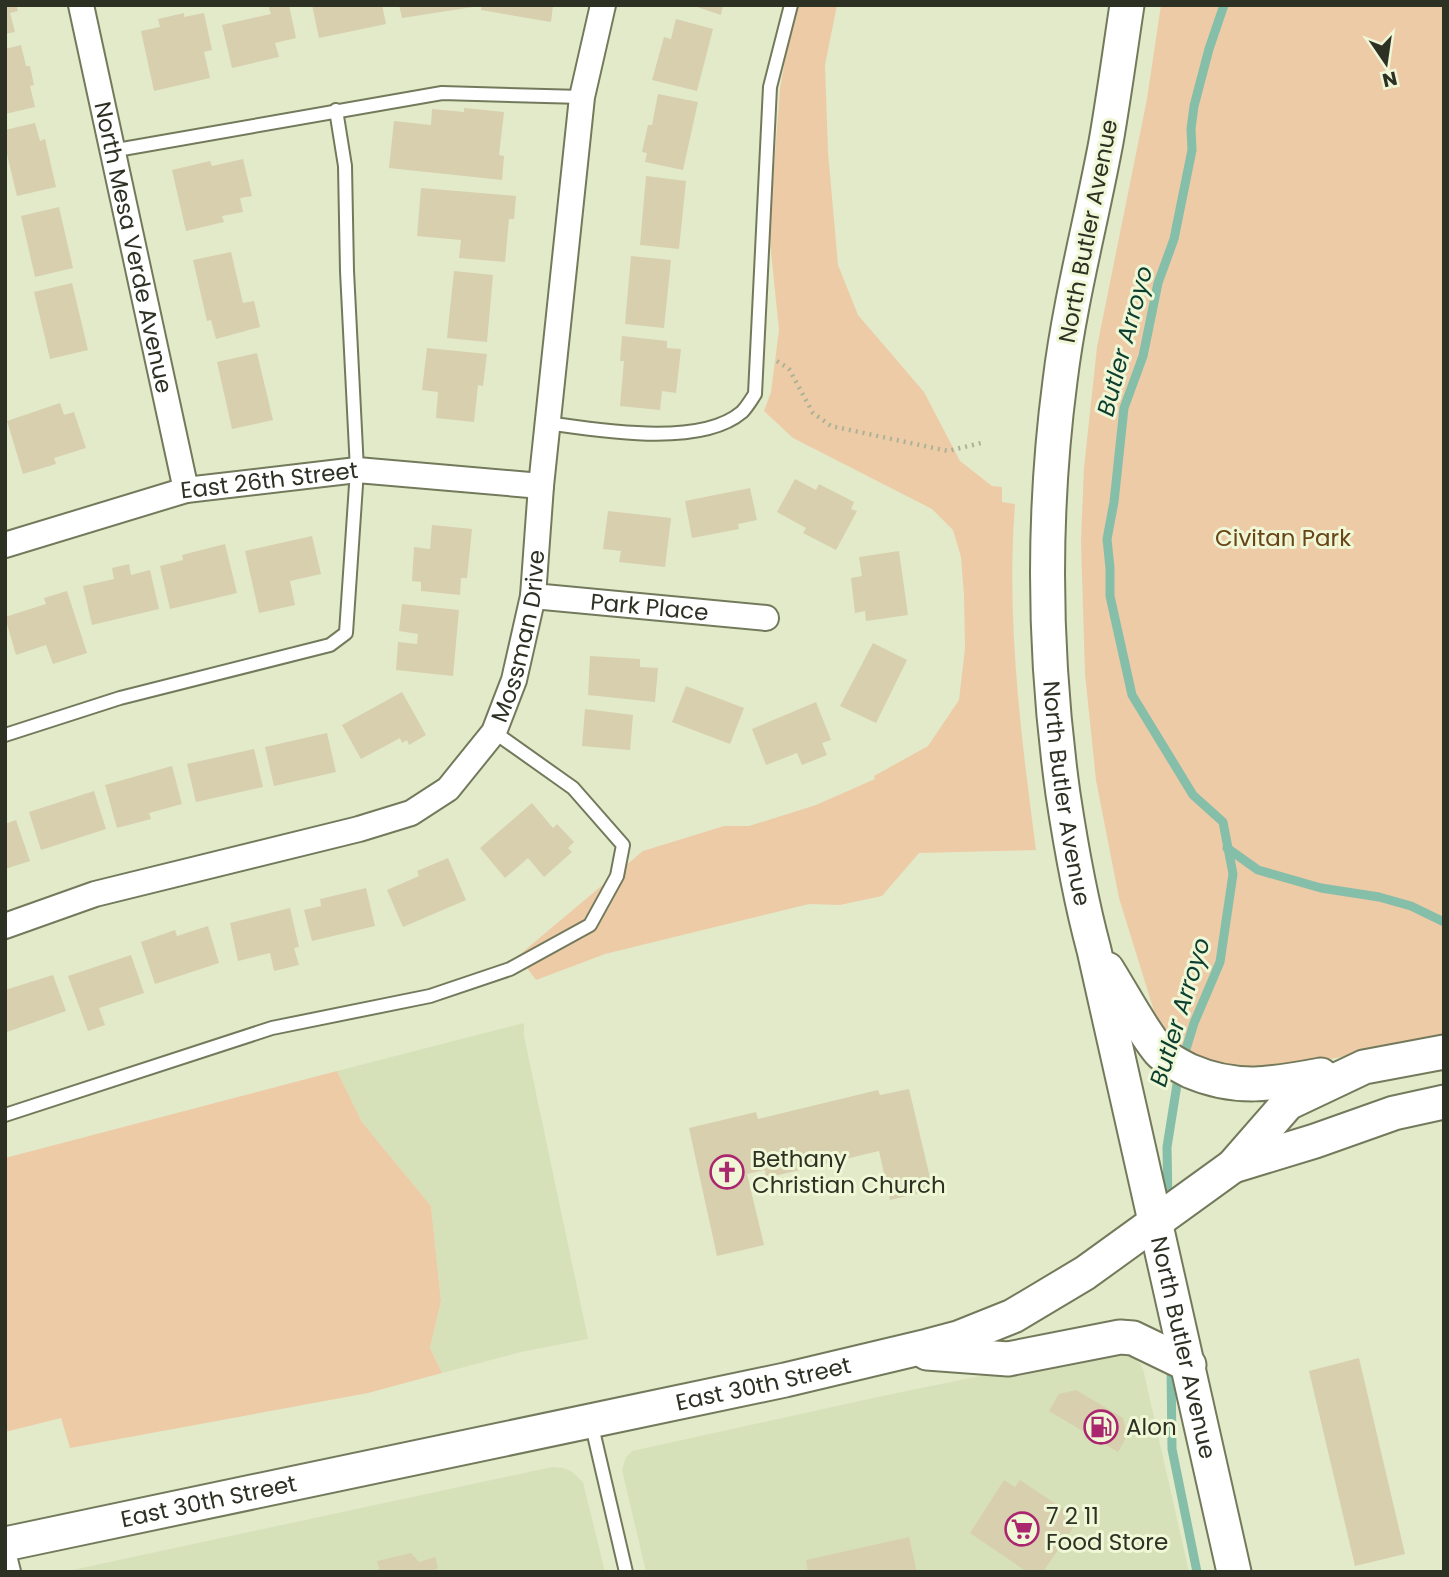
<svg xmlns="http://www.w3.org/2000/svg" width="1449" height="1577" viewBox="0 0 1449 1577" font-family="Poppins,sans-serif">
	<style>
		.built { fill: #d7e1b9 }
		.green { fill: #edcba7 }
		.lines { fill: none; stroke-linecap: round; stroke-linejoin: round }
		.stream { stroke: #85bea9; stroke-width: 9 }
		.building { fill: #d8cfae }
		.service-casing { stroke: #737a5c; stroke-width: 16 }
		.minor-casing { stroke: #737a5c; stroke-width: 28 }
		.secondary-casing { stroke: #737a5c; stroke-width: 37 }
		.path { stroke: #abb297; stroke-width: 4.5; stroke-dasharray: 2 5; stroke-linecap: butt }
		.service { stroke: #fff; stroke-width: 12 }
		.minor { stroke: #fff; stroke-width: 24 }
		.secondary { stroke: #fff; stroke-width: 33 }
		.labels { text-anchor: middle; stroke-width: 6; stroke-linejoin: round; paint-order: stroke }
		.street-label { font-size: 23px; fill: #2d3124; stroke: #eff7d6 }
		.park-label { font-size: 23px; fill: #684416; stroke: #eff7d6 }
		.poi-label { font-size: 23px; fill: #2d3124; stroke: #eff7d6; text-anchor: start }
		.water-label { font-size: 24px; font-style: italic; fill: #0b3e2f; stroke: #eff7d6 }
	</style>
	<rect width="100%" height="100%" fill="#e2eac9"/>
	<!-- built -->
	<g class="built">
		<path d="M524 1023V1036L588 1339 521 1352 442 1373 430 1348 441 1301 431 1206 362 1122 337 1071Z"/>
		<path d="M1108 1350 1132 1356 1141 1365 1144 1373 1189 1572H646L622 1470 626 1457 632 1451 887 1395Z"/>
		<path d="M552 1467 563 1468 571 1471 583 1482 605 1572H63Z"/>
	</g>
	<!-- green -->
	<g class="green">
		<path d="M798 5H837L825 65 828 152 838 265 858 315 924 392 960 461 992 486 1002 487V502L1015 504C1006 620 1021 736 1036 850L919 853 882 896 840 905 809 904 605 954 536 980 518 956 643 851 724 826H749L816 805 875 779 874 776 928 746 959 700 965 648 964 595 961 557 953 530 932 509 793 438 764 411 771 392 779 330 769 232 780 89 790 32Z"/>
		<path d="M1161 5H1444V1037L1325 1060 1227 1072 1176 1047 1158 1024 1119 898 1096 780 1085 674 1081 541 1084 468 1097 347 1147 99Z"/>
		<path d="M337 1071 362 1122 431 1206 441 1301 430 1348 442 1373 368 1393 70 1448 61 1418 5 1432V1158Z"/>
	</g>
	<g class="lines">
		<!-- stream -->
		<g class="stream">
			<path d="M1227 848 1258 870 1321 888 1379 897 1411 906 1444 922"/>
			<path d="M1183 1059 1194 1023 1220 962 1233 874 1223 822 1193 795 1132 695 1110 596V568L1107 539 1114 502 1124 408 1143 356 1158 283 1174 239 1192 150 1191 129 1194 106 1209 49 1224 5"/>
			<path d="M1168 1204 1167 1147 1179 1072"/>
			<path d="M1171 1365 1172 1449 1197 1572"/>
		</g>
	</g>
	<!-- building -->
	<g class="building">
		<path d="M5 5H16L18 11 10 13 15 32 5 34Z"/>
		<path d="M268 5H289L296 38 275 43 279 57 232 68 222 25 271 14Z"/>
		<path d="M312 5H382L386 24 319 38Z"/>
		<path d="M399 5H473V7L402 18Z"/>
		<path d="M482 5H553L551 22 481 10Z"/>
		<path d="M691 5H723L721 15Z"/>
		<path d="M184 13V17L204 13 212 50 204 52 210 78 154 91 141 31 160 27 158 19Z"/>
		<path d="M676 19 713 29 697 91 652 80 664 37 671 39Z"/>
		<path d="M21 45 26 66H30L34 85 30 86 35 107 5 114V49Z"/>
		<path d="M658 94 698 102 683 170 645 162 647 153 642 152 648 125H652Z"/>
		<path d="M464 108 504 112 499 155 504 156 502 180 389 168 394 121 431 125 432 109 464 112Z"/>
		<path d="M35 123 40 141 45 139 56 187 17 196 5 146V130Z"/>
		<path d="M243 159 252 196 240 198 243 212 222 216 224 222 186 231 172 170 210 161 212 166Z"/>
		<path d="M646 176 686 181 679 249 640 245Z"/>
		<path d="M421 188 516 196 514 219H509L505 262 459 258 461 240 417 236Z"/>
		<path d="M59 207 73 268 35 277 21 216Z"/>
		<path d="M231 252 243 303 254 301 260 327 216 339 211 320 207 321 193 260Z"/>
		<path d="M631 256 671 260 664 328 625 324Z"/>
		<path d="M454 271 493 275 487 342 447 338Z"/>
		<path d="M72 283 88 350 50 359 34 292Z"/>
		<path d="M622 336 667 341V348L681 349 676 393 662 391 660 410 620 406 624 361H620Z"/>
		<path d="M427 348 487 354 483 386 478 385 474 422 436 418 438 392 422 390Z"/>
		<path d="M257 353 273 420 232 429 217 362Z"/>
		<path d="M60 403 64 415 74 412 86 448 54 458 56 464 23 474 7 421Z"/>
		<path d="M795 479 816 490 819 484 854 502 851 509 857 511 836 550 803 533 806 528 777 512Z"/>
		<path d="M750 488 757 520 738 524 739 529 692 538 685 501Z"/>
		<path d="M608 511 671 518 665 567 619 562 621 551 603 549Z"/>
		<path d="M432 525 472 529 467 578H461L460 595 421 591V582L412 581 414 547 430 549Z"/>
		<path d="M312 536 321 574 290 581 295 605 259 613 245 551Z"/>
		<path d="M225 544 237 593 170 609 160 566 183 560 182 555Z"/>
		<path d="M899 551 908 615 866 621 865 611 855 613 851 578 862 576 859 557Z"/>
		<path d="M129 564 131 575 150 570 159 609 92 625 83 586 114 579 112 568Z"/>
		<path d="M67 591 87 653 53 664 46 645 16 655 5 617 46 604 44 598Z"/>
		<path d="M402 604 459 610 453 676 396 670 398 642 417 644 418 634 399 631Z"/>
		<path d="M873 643 907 660 876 723 840 706Z"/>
		<path d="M590 656 640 659V667L658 668 655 702 588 695Z"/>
		<path d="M686 686 744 708 730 744 672 722Z"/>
		<path d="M402 692 426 735 409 745 407 740 402 743 400 738 361 759 342 725Z"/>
		<path d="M816 702 831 740 822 743 827 755 802 765 797 753 766 765 752 729Z"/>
		<path d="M585 709 633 715 630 750 582 746Z"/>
		<path d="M327 733 336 772 274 786 265 747Z"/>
		<path d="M254 749 263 787 196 802 187 764Z"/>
		<path d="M172 766 182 804 149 813 151 819 117 828 105 785Z"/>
		<path d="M94 791 106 829 41 850 29 812Z"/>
		<path d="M532 803 553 828 557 824 574 842 568 848 572 852 544 877 528 858 505 878 480 848Z"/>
		<path d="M16 820 30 861 5 869V824Z"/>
		<path d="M448 858 466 900 403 927 387 890 419 876 417 871Z"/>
		<path d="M366 888 375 926 312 941 304 910 321 906 320 899Z"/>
		<path d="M290 908 299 947 294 948 299 965 274 971 270 953 238 961 230 923Z"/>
		<path d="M208 926 219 963 155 984 141 942 175 930 177 936Z"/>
		<path d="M131 955 144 993 99 1008 105 1025 88 1031 68 976Z"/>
		<path d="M53 975 66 1011 7 1032 5 990Z"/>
		<path d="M909 1089 933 1190 890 1200 879 1151 766 1178 765 1170 747 1174 764 1245 717 1256 689 1128 756 1112 758 1119 878 1090 880 1095Z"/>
		<path d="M1359 1358 1405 1554 1355 1566 1309 1371Z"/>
		<path d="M1076 1390 1123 1418 1127 1436 1118 1452 1049 1411 1059 1394Z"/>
		<path d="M1004 1480 1015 1487 1020 1480 1068 1512 1064 1517 1075 1525 1043 1572H1027L970 1533Z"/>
		<path d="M909 1537 917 1572H808L806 1560Z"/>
		<path d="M411 1553 419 1562 435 1557 438 1568 436 1569V1572H380L377 1561Z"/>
	</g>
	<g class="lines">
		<defs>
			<g id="service">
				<path d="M111 151 442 93 582 97"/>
				<path d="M547 423C598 430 700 448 742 412 747 407 751 400 755 394L770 87 791 5"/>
				<path d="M5 735 120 698 330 645 346 633 357 470 347 271 345 166 336 110"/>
				<path d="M5 1115 272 1028 430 996 510 969 590 925 617 876 623 845 573 788 494 732"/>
				<path d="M591 1422 626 1572"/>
			</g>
			<g id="minor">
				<path id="s1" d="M81 5 186 490"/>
				<path id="s2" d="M5 545 186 490 357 470 541 486"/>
				<path id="s3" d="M533 596 766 618"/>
				<path id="s4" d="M5 926 95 894 359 829 411 813 448 789 494 732 514 680 533 596 541 486 582 97 603 5"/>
				<path d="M5 1560 8 1572"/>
			</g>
			<g id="secondary">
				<path id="s5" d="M1127 5C1120 51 1114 96 1106 142 1091 222 1070 300 1060 381 1042 518 1044 657 1063 794 1071 847 1080 898 1094 950L1234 1572"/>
				<path d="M1107 969C1124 996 1139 1026 1159 1051 1166 1059 1180 1066 1190 1071 1236 1091 1273 1084 1321 1075"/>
				<path d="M1233 1166 1315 1141 1394 1113 1444 1102"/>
				<path d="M927 1353 1008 1359 1120 1337 1133 1338 1189 1365"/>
				<path id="s6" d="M5 1544 785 1380 928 1346 958 1338 1013 1316 1085 1273 1233 1166 1288 1103 1364 1067 1444 1052"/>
			</g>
		</defs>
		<!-- service casing -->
		<use href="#service" class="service-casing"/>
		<!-- minor casing -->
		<use href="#minor" class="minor-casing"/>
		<!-- secondary casing -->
		<use href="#secondary" class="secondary-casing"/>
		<!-- path -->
		<path class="path" d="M777 361 789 369 813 413 831 426 948 451 981 443"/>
		<!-- service -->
		<use href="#service" class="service"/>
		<!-- minor -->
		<use href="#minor" class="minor"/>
		<!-- secondary -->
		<use href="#secondary" class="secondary"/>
	</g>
	<!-- icons -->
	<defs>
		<symbol id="church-ring" viewBox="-11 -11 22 22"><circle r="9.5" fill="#eff7d6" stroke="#aa266f" stroke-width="1.5"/><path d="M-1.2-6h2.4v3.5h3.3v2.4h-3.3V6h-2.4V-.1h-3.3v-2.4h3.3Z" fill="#aa266f"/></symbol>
		<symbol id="fuel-ring" viewBox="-11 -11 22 22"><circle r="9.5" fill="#eff7d6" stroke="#aa266f" stroke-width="1.5"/><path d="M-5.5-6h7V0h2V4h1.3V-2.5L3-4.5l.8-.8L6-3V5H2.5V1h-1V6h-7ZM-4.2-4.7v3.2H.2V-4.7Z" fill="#aa266f"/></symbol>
		<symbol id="supermarket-ring" viewBox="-11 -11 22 22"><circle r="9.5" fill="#eff7d6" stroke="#aa266f" stroke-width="1.5"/><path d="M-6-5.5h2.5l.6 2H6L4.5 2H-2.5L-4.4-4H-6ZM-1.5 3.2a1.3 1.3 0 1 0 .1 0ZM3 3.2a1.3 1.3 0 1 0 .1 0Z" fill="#aa266f"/></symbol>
	</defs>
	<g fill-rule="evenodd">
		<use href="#church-ring" x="708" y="1153" width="38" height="38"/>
		<use href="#fuel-ring" x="1082" y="1408" width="38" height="38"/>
		<use href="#supermarket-ring" x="1003" y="1510" width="38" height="38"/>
	</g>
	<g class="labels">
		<!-- street labels -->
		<g class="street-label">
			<text transform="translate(1088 231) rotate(-79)" y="8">North Butler Avenue</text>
			<text dy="8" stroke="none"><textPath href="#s1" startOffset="248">North Mesa Verde Avenue</textPath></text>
			<text dy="8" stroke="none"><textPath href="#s2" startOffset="273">East 26th Street</textPath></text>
			<text dy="8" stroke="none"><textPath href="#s3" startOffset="117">Park Place</textPath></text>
			<text dy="8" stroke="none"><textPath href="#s4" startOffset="639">Mossman Drive</textPath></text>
			<text dy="8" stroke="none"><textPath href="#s5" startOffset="796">North Butler Avenue</textPath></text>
			<text dy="8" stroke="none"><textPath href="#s5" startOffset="1363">North Butler Avenue</textPath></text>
			<text dy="8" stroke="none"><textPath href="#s6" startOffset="775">East 30th Street</textPath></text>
			<text dy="8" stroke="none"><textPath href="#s6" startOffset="208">East 30th Street</textPath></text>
		</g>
		<!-- park labels -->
		<g class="park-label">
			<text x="1283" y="546">Civitan Park</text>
		</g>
		<!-- poi labels -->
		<g class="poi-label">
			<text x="752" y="1167">Bethany<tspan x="752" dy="26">Christian Church</tspan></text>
			<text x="1126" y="1435">Alon</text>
			<text x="1046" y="1524">7 2 11<tspan x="1046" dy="26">Food Store</tspan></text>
		</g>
		<!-- water labels -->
		<g class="water-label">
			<text transform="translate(1125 341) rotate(-75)" y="8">Butler Arroyo</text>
			<text transform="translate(1180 1012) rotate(-73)" y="8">Butler Arroyo</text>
		</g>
	</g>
	<!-- border -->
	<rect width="1449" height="1577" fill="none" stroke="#2d3124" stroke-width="14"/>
	<!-- north arrow -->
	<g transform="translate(1386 63) rotate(167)" stroke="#eff7d6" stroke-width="5" paint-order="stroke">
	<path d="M0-5L12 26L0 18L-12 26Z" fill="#2d3124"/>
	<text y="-10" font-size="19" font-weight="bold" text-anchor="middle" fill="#2d3124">N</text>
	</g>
</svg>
